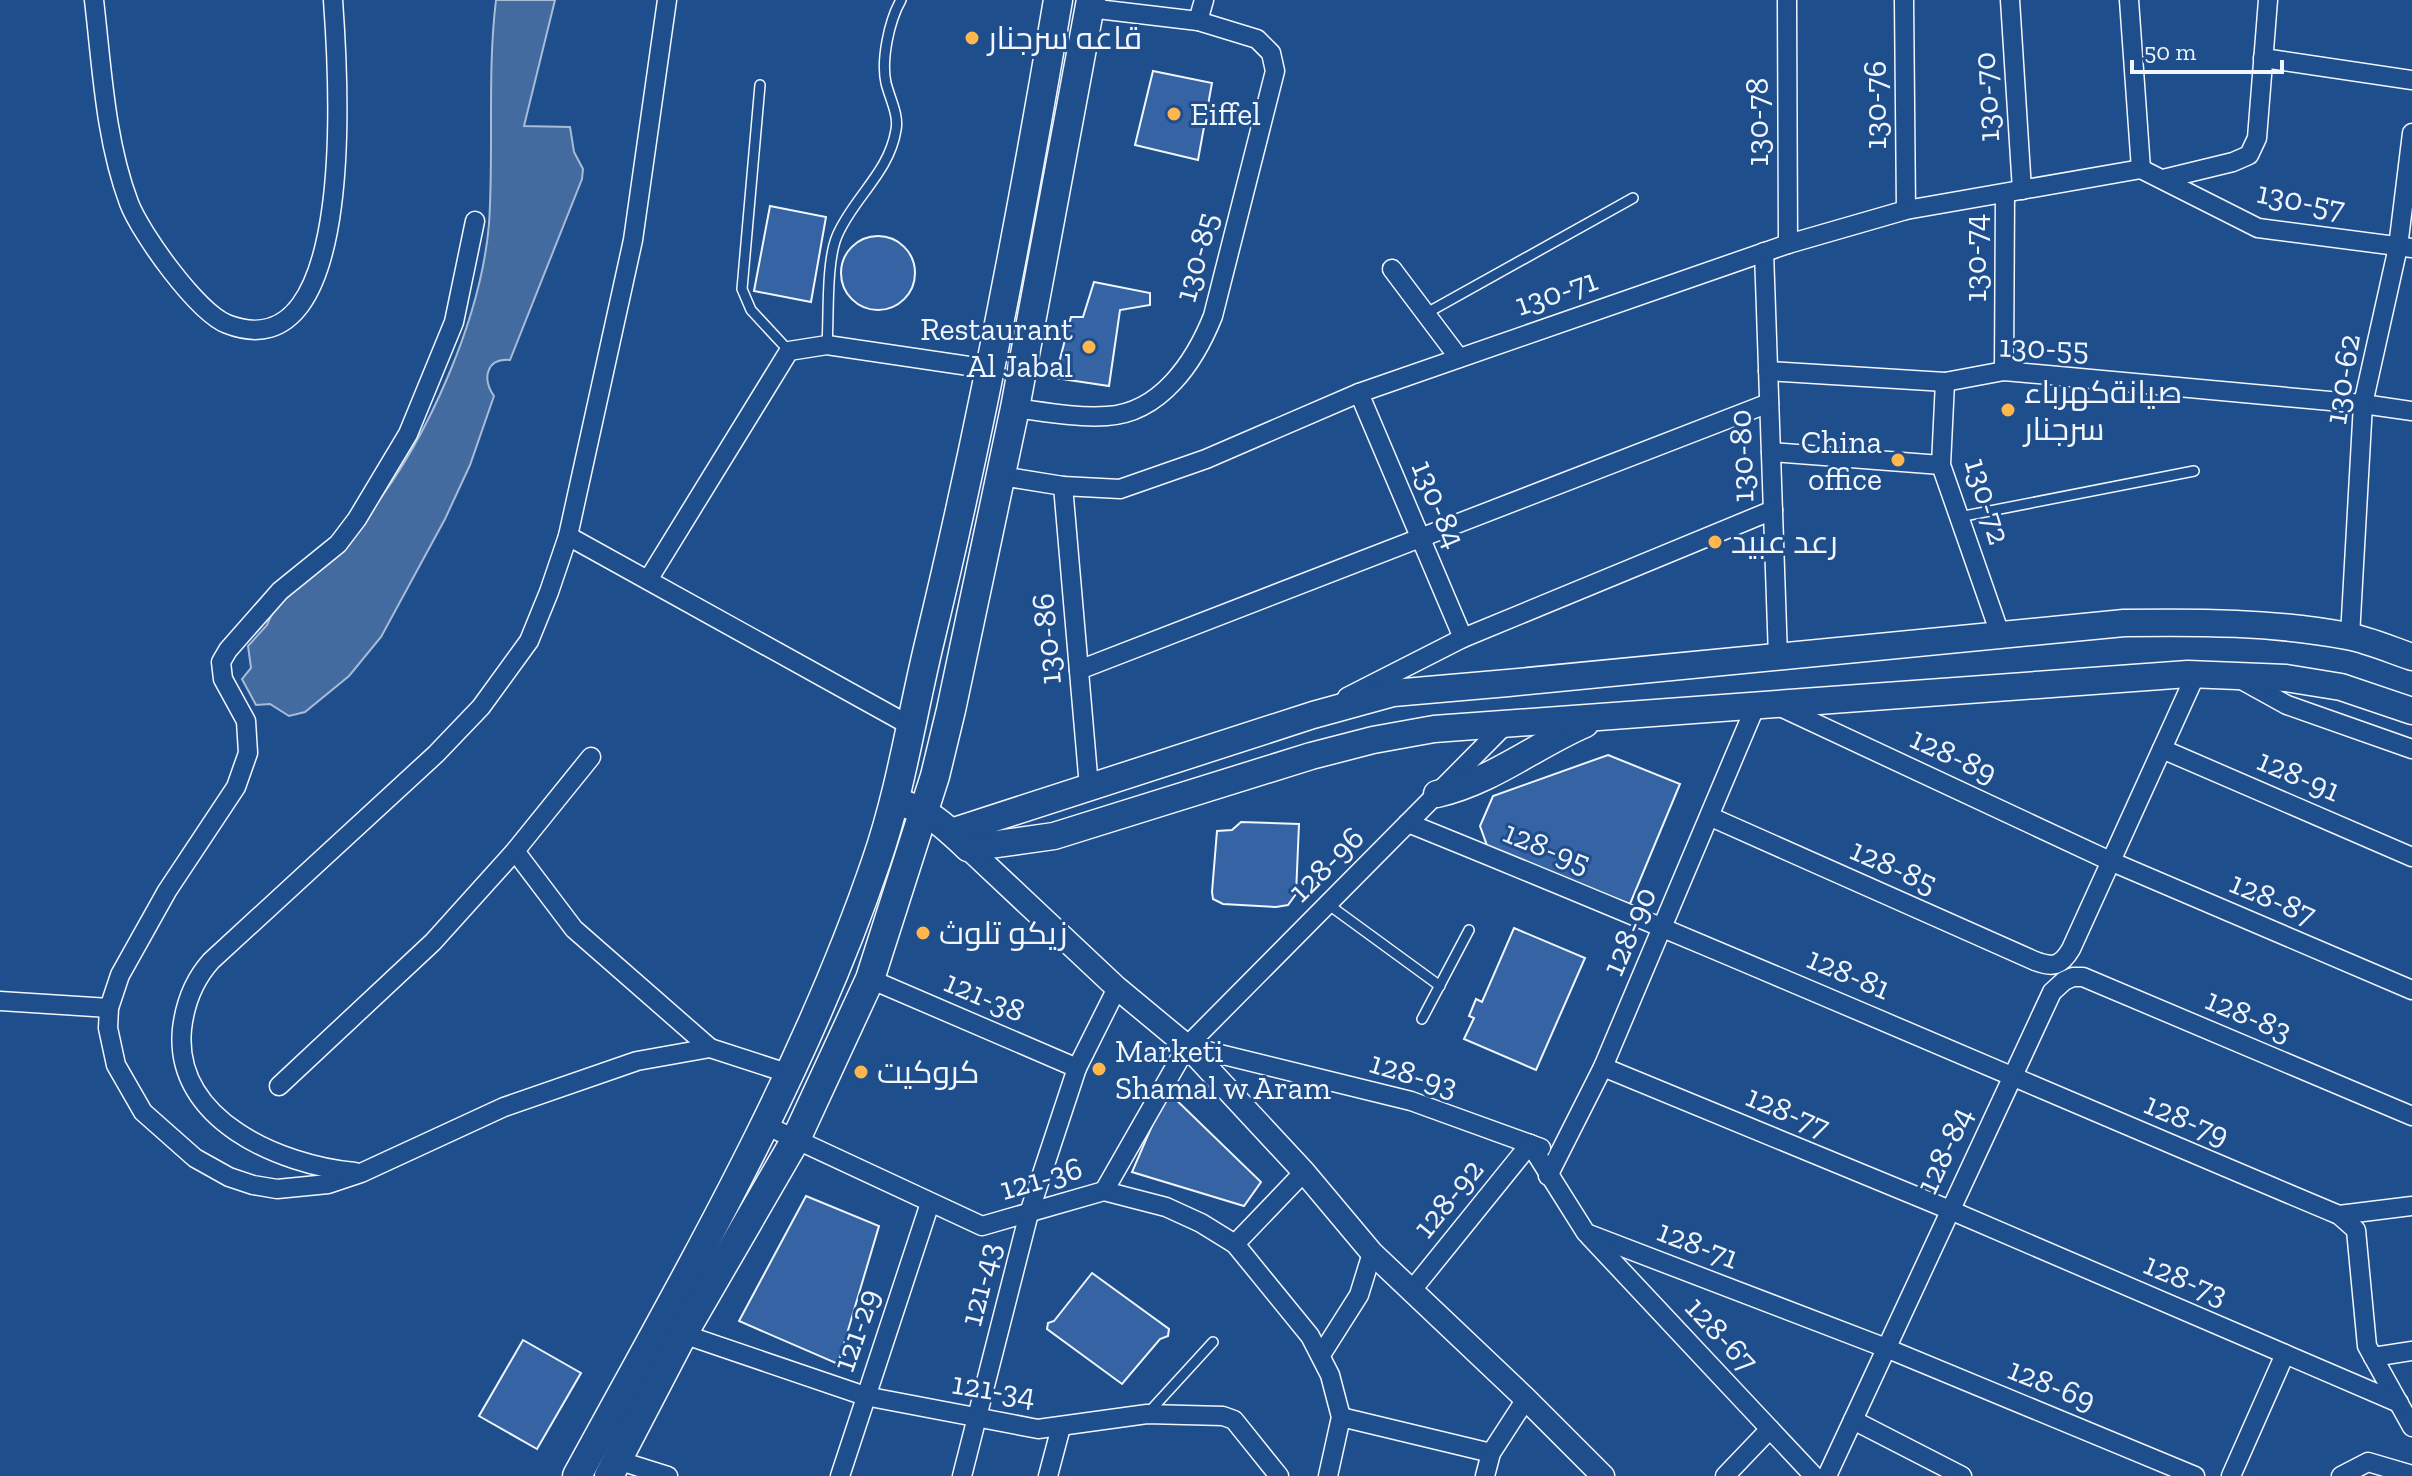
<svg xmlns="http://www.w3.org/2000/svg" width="2412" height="1476" viewBox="0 0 2412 1476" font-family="'Zilla Slab',Cairo,serif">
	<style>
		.water { fill: #446ba0; stroke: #a8bbd7; stroke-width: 2 }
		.building { fill: #3563a3; stroke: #f2f6ff; stroke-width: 2 }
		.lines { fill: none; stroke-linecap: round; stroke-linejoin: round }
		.service-casing { stroke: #f2f6ff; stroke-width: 12 }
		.minor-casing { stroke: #f2f6ff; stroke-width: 21 }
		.tertiary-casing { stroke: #f2f6ff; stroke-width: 25 }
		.secondary-casing { stroke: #f2f6ff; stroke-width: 29 }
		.primary-casing { stroke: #f2f6ff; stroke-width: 31 }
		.service { stroke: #1f4e8c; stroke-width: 9 }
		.minor { stroke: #1f4e8c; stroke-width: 18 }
		.tertiary { stroke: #1f4e8c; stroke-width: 22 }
		.secondary { stroke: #1f4e8c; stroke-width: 26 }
		.primary { stroke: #1f4e8c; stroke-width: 28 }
		.poi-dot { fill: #ffb74d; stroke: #1f4e8c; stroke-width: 3 }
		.labels { text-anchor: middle; stroke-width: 6; stroke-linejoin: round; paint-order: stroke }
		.poi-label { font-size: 32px; fill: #f2f6ff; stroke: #1f4e8c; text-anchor: start }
		.street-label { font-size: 32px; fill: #f2f6ff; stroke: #1f4e8c }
	</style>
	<rect width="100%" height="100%" fill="#1f4e8c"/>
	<!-- water -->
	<path class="water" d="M496 0H555L524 126 570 127 574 152 583 169 582 179 510 360C486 358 482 379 494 396L470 465 445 519 381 637 349 676 305 712 289 716 270 704 256 705 242 679 251 668 248 646 267 625 275 607C305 576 343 546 369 513 428 439 481 318 489 224 494 150 487 74 496 0Z"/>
	<!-- building -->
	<g class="building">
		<path d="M1153 71 1212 83 1198 160 1135 145Z"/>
		<path d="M770 206 826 217 811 302 754 291Z"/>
		<circle cx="878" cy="273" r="37"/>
		<path d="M1094 282 1150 293V305L1120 310 1109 386 1055 378 1071 317H1083Z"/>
		<path d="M1608 755 1680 784 1630 904 1489 851 1480 826 1493 796Z"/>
		<path d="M1241 822 1299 824 1296 894 1288 905 1276 907 1223 904 1213 899 1212 892 1217 831 1232 830Z"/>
		<path d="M1514 928 1585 958 1536 1070 1464 1039 1474 1018 1469 1016 1476 999 1482 1002Z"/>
		<path d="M1167 1091 1261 1182 1244 1206 1132 1172Z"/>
		<path d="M806 1196 879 1226 838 1364 739 1321Z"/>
		<path d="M1092 1273 1169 1329 1168 1336 1160 1339 1122 1384 1047 1329 1048 1323 1054 1321Z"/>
		<path d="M523 1340 581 1373 537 1449 479 1416Z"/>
	</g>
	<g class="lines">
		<defs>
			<g id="service">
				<path d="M760 85 742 289 751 310 789 351"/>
				<path d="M1425 314 1633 198"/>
				<path d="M827 345C829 316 826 262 837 236 853 198 889 173 896 130 899 115 890 99 886 83 881 60 889 21 901 0"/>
				<path d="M1959 517 2194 471"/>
				<path d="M1329 905 1440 986"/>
				<path d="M1422 1019 1469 930"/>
				<path d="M1149 1412 1213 1342"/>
			</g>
			<g id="minor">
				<path d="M94 0C102 68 105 139 129 203 141 234 197 312 227 324 360 376 338 68 333 0"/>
				<path d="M1787 0 1788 244"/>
				<path d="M1904 0 1906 210"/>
				<path d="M2010 0 2022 190"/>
				<path d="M2129 0 2141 169"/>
				<path d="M1198 21 1204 0"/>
				<path d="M2263 58 2412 80"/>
				<path d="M2141 169 2258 228 2412 248"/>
				<path d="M2163 179 2233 162 2249 155 2257 138 2268 0"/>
				<path d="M475 221 454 322 408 434 357 519 338 544 280 591 228 650 221 662 223 679 246 721 248 753 236 787 167 891 120 975 109 1008 108 1028 116 1065 143 1112 195 1158 229 1177 253 1185 277 1189 328 1184 361 1173 504 1107 637 1061 710 1048 790 1074"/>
				<path d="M1764 252 1778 657"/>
				<path d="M1392 269 1459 358"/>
				<path d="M1768 371 1945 382 2004 371 2363 404 2412 411"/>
				<path d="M2004 371 2005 194"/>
				<path d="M1945 382 1941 465 2000 634"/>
				<path d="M1359 393 1463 638"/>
				<path d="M1015 408C1045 412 1076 418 1107 416 1161 413 1195 361 1213 316L1275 71 1271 53 1257 39 1198 21 1089 8"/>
				<path d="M1771 452 1941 465"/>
				<path d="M1001 476 1063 486 1120 489 1206 459 1359 393 1788 244 1906 210 2141 169"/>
				<path d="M1063 486 1089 787"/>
				<path d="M568 536 909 725"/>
				<path d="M648 580 789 351 827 345 989 369"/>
				<path d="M2350 636 2363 404 2398 247 2412 133"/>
				<path d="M1079 670 1769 403"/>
				<path d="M2240 679 2287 705 2412 749"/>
				<path d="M1347 697 1463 638 1773 510"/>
				<path d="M1776 705 2110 861 2412 990"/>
				<path d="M2162 749 2412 857"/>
				<path d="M1711 817 2035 961C2053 968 2061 966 2071 949L2196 674"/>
				<path d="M1408 823C1720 949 2029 1085 2339 1215L2356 1230 2367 1346 2412 1427"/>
				<path d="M515 851 574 929 710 1048"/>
				<path d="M870 979 1077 1068"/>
				<path d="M0 1001 109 1008"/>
				<path d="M1187 1046 1411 1101 1541 1148"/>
				<path d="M1603 1067 1950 1210 2399 1403"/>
				<path d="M279 1086 433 942 515 851 591 757"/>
				<path d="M765 1125 982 1226 1104 1191 1166 1207 1201 1223 1235 1244 1310 1336 1330 1375 1341 1417 1328 1476"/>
				<path d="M1530 1144 1586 1233 1886 1348 2195 1476"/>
				<path d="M355 1172C280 1165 173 1120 182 1029 185 1003 194 980 211 961L436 754 481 707 529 641 549 592 568 536 633 240 667 0"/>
				<path d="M1548 1176 1603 1067 1756 705"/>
				<path d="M1104 1191 1187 1046 1507 723"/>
				<path d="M2339 1215 2412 1206"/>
				<path d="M1589 1236 1814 1476"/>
				<path d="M1235 1244 1304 1172"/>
				<path d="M1412 1290 1530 1144"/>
				<path d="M683 1334 865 1396 1038 1429 1147 1414 1223 1416 1234 1420 1279 1476"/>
				<path d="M1321 1355 1359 1295 1372 1253"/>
				<path d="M2373 1357 2412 1351"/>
				<path d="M1341 1417 1491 1453"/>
				<path d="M1853 1420 1962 1476"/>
				<path d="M617 1460 668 1476"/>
				<path d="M840 1476 930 1203"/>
				<path d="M962 1476 1029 1213 1077 1068 1117 988"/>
				<path d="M1048 1476 1061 1427"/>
				<path d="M1485 1476 1491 1453 1526 1399"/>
				<path d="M1725 1476 1770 1429"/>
				<path d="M1827 1476 2052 992 2064 981 2073 977H2083L2412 1116"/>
				<path d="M2231 1476 2285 1354"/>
				<path d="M2341 1476 2368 1462 2412 1475"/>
			</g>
			<path id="tertiary" d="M968 848 1117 988 1187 1046 1304 1172 1372 1253 1526 1399 1603 1476"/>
			<g id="secondary">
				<path d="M1437 794C1493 781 1534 746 1585 724"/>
				<path d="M894 801C926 808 945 826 968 848L1054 836 1311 756 1373 740 1434 729 2188 674 2286 678 2341 687 2412 711"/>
				<path d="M951 832 1313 715 1393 693 1508 683 2124 623C2198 622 2274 622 2347 636 2369 640 2391 650 2412 657"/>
			</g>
			<g id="primary">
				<path d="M577 1476C686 1276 802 1078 876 862 901 790 912 714 930 640 981 429 1022 214 1058 0"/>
				<path d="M609 1476 683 1334 796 1139 870 979 935 776 951 710 1015 408 1091 0"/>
			</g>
		</defs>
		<!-- service casing -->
		<use href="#service" class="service-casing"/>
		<!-- minor casing -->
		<use href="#minor" class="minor-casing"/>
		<!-- tertiary casing -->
		<use href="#tertiary" class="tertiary-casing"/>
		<!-- secondary casing -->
		<use href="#secondary" class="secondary-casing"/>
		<!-- primary casing -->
		<use href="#primary" class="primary-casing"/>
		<!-- service -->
		<use href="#service" class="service"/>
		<!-- minor -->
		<use href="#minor" class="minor"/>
		<!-- tertiary -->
		<use href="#tertiary" class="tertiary"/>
		<!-- secondary -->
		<use href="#secondary" class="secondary"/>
		<!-- primary -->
		<use href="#primary" class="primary"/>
	</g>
	<!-- markers -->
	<g class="poi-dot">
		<circle cx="972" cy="38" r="8"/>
		<circle cx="1174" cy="114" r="8"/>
		<circle cx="1089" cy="347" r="8"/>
		<circle cx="2008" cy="410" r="8"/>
		<circle cx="1898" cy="460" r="8"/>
		<circle cx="1715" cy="542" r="8"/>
		<circle cx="923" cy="933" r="8"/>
		<circle cx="1099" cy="1069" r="8"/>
		<circle cx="861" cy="1072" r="8"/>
	</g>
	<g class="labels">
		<!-- poi labels -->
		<g class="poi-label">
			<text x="988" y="49">قاعه سرجنار</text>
			<text x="1190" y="125">Eiffel</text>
			<text x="1073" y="340" text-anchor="end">Restaurant<tspan x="1073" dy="37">Al Jabal</tspan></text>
			<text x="2024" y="403">صيانةكهرباء<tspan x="2024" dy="37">سرجنار</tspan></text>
			<text x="1882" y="453" text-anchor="end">China<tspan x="1882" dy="37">office</tspan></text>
			<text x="1731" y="553">رعد عبيد</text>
			<text x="939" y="944">زيكو تلوث</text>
			<text x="1115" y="1062">Marketi<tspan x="1115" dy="37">Shamal w Aram</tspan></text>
			<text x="877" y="1083">كروكيت</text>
		</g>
		<!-- street labels -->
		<g class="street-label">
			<text transform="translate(1986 97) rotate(-93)" y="11">130-70</text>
			<text transform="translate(1875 105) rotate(-90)" y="11">130-76</text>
			<text transform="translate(1757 122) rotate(-90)" y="11">130-78</text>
			<text transform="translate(2301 200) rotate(11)" y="11">130-57</text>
			<text transform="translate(1196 257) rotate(-75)" y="11">130-85</text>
			<text transform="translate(1975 258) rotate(-90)" y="11">130-74</text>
			<text transform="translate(1556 292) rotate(-19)" y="11">130-71</text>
			<text transform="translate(2044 347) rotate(2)" y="11">130-55</text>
			<text transform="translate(2342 379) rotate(-81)" y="11">130-62</text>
			<text transform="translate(1741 456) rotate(-92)" y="11">130-80</text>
			<text transform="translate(1988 501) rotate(73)" y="11">130-72</text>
			<text transform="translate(1439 504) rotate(67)" y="11">130-84</text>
			<text transform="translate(1046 639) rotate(-95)" y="11">130-86</text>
			<text transform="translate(1954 755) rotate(25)" y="11">128-89</text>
			<text transform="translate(2299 775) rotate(23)" y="11">128-91</text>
			<text transform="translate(1547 847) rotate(22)" y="11">128-95</text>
			<text transform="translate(1326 864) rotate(-45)" y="11">128-96</text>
			<text transform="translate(1894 866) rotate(24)" y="11">128-85</text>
			<text transform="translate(2273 898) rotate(23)" y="11">128-87</text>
			<text transform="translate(1629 931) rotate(-67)" y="11">128-90</text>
			<text transform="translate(1849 973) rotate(23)" y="11">128-81</text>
			<text transform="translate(985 996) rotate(23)" y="11">121-38</text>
			<text transform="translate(2249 1015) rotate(23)" y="11">128-83</text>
			<text transform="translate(1414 1074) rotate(17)" y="11">128-93</text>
			<text transform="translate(1788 1111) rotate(23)" y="11">128-77</text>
			<text transform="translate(2187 1119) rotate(23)" y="11">128-79</text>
			<text transform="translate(1944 1150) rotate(-65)" y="11">128-84</text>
			<text transform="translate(1041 1178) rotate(-16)" y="11">121-36</text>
			<text transform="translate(1448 1198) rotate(-51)" y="11">128-92</text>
			<text transform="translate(1698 1244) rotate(21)" y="11">128-71</text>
			<text transform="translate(2186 1279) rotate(23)" y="11">128-73</text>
			<text transform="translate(980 1284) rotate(-76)" y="11">121-43</text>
			<text transform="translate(856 1330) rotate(-71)" y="11">121-29</text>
			<text transform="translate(1722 1334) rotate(47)" y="11">128-67</text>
			<text transform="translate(2052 1384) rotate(22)" y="11">128-69</text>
			<text transform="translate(994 1389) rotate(9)" y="11">121-34</text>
		</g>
	</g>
	<!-- scale -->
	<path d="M2132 60v12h150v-12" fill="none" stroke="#f2f6ff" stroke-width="4"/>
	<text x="2144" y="60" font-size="24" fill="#f2f6ff" stroke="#1f4e8c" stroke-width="6" paint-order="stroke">50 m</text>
</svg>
